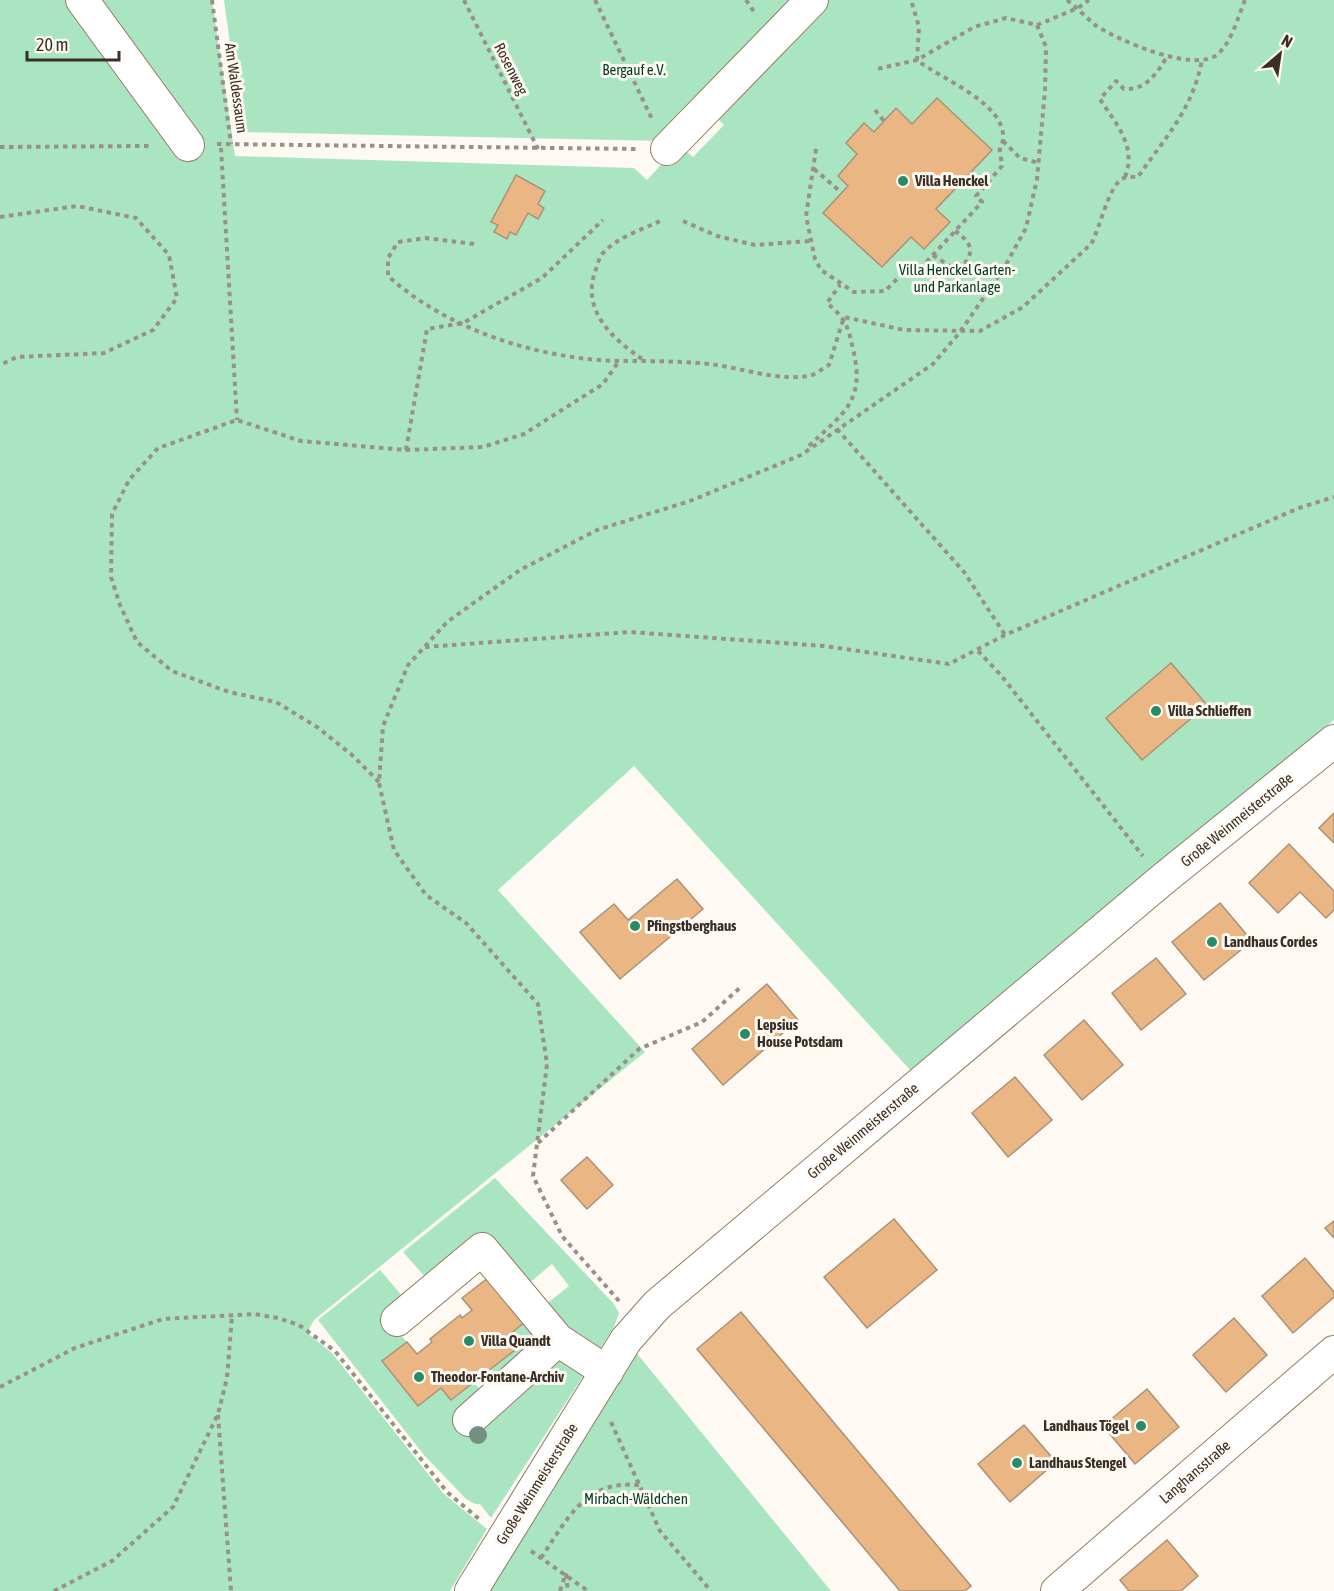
<svg xmlns="http://www.w3.org/2000/svg" width="1334" height="1591" viewBox="0 0 1334 1591" font-family="'Asap Condensed',sans-serif">
	<style>
		.green { fill: #aae5c2 }
		.building { fill: #eab784; stroke: #aa9178; stroke-width: 1.5 }
		.lines { fill: none; stroke-linecap: round; stroke-linejoin: round }
		.minor-casing { stroke: #947b63; stroke-width: 34 }
		.path { stroke: #999189; stroke-width: 4; stroke-dasharray: 4.5 4.5; stroke-linecap: butt }
		.minor { stroke: #fff; stroke-width: 32 }
		.tree { fill: #739080 }
		.poi-dot { fill: #288c68; stroke: #fef9f3; stroke-width: 2 }
		.labels { text-anchor: middle; stroke-width: 6; stroke-linejoin: round; paint-order: stroke }
		.street-label { font-size: 15px; fill: #3a2f25; stroke: #fef9f3 }
		.park-label { font-size: 15px; fill: #023b22; stroke: #fef9f3 }
		.poi-label { font-size: 15px; font-weight: bold; fill: #3a2f25; stroke: #fef9f3; text-anchor: start }
	</style>
	<rect width="100%" height="100%" fill="#fef9f3"/>
	<!-- green -->
	<g class="green">
		<path d="M0 0H212L235 156 634 168 647 180 679 145 693 157 724 125 713 114 823 0H1334V720L911 1071 634 766 498 890 645 1052 314 1320 307 1333 332 1353 444 1494 487 1529 450 1591H0Z"/>
		<path d="M224 0H800L665 141 242 132Z"/>
		<path d="M495 1178 614 1304 619 1313 614 1327 596 1355 545 1305 569 1286 552 1264 528 1284 486 1233 428 1280 403 1252Z"/>
		<path d="M380 1270 404 1298 397 1331 407 1342 383 1362 418 1406 441 1388 452 1400 474 1382 482 1392 556 1356 587 1370 491 1518 480 1504H475L466 1499 424 1455 318 1320Z"/>
		<path d="M529 1319 540 1335 498 1378 491 1369 515 1350 505 1338Z"/>
		<path d="M626 1340 831 1591H471Z"/>
	</g>
	<!-- building -->
	<g class="building">
		<path d="M937 98 992 150 936 209 950 222 924 249 911 237 882 267 823 213 848 186 838 176 857 154 846 143 864 123 874 132 896 108 912 124Z"/>
		<path d="M516 175 545 191 538 204 544 208 538 219 528 213 516 235 510 232 507 239 494 232 498 225 491 222Z"/>
		<path d="M1171 663 1207 705 1142 760 1106 718Z"/>
		<path d="M1334 813V843L1319 828Z"/>
		<path d="M1289 844 1334 891V910L1326 918 1300 892 1278 913 1249 883Z"/>
		<path d="M677 879 703 909 620 979 580 932 614 904 628 920Z"/>
		<path d="M1220 903 1252 941 1204 980 1172 942Z"/>
		<path d="M1156 958 1186 994 1141 1030 1112 993Z"/>
		<path d="M767 984 798 1020 723 1085 692 1049Z"/>
		<path d="M1084 1020 1123 1065 1082 1100 1044 1055Z"/>
		<path d="M1015 1077 1052 1120 1008 1157 972 1113Z"/>
		<path d="M587 1157 613 1185 587 1209 561 1180Z"/>
		<path d="M894 1219 937 1270 867 1328 824 1277Z"/>
		<path d="M1334 1221V1238L1325 1228Z"/>
		<path d="M1305 1258 1334 1292V1297L1293 1333 1262 1296Z"/>
		<path d="M493 1274 529 1319 505 1338 515 1350 451 1400 441 1388 418 1406 382 1361 407 1342 417 1354 432 1342 430 1339 460 1315 462 1318 472 1310 462 1298Z"/>
		<path d="M741 1312 971 1586 965 1591H900L697 1349Z"/>
		<path d="M1234 1318 1267 1355 1226 1392 1193 1355Z"/>
		<path d="M1147 1389 1179 1427 1135 1464 1103 1426Z"/>
		<path d="M1024 1425 1056 1462 1010 1502 978 1464Z"/>
		<path d="M1167 1540 1198 1576 1181 1591H1129L1120 1580Z"/>
	</g>
	<g class="lines">
		<defs>
			<g id="minor">
				<path d="M82 0 188 145"/>
				<path d="M667 149 812 0"/>
				<path d="M397 1320 482 1249 558 1340"/>
				<path d="M469 1420 558 1340 607 1372"/>
				<path d="M471 1591 626 1340 657 1305 1162 880 1334 741"/>
				<path d="M1057 1591 1334 1352"/>
			</g>
		</defs>
		<!-- minor casing -->
		<use href="#minor" class="minor-casing"/>
		<!-- path -->
		<g class="path">
			<path d="M212 0 231 144"/>
			<path d="M464 0 538 149"/>
			<path d="M595 0 652 119"/>
			<path d="M746 0 756 15"/>
			<path d="M1067 0C1077 8 1086 17 1095 25 1117 40 1195 74 1218 54 1232 41 1238 17 1245 0"/>
			<path d="M1037 25 1078 8 1089 0"/>
			<path d="M875 110 884 121"/>
			<path d="M1003 141 1020 158 1039 163"/>
			<path d="M217 144 638 149"/>
			<path d="M0 147 149 146"/>
			<path d="M221 148 237 420"/>
			<path d="M816 149 806 216 815 259 821 270 854 292 885 291 912 264 920 269 982 202 976 196 1002 166C1002 160 999 153 1000 148 1000 145 1003 143 1003 140 1007 103 940 79 917 60L919 27 911 0"/>
			<path d="M814 169 842 193"/>
			<path d="M1125 177C1137 146 1116 124 1100 99L1116 81 1124 89C1147 90 1157 73 1168 55"/>
			<path d="M0 217 77 206 136 218 169 255 177 298 153 330 104 353 17 357 0 365"/>
			<path d="M683 221 717 236 755 245 810 241"/>
			<path d="M474 244 426 238 398 242 388 258V276C448 330 538 359 619 361 649 361 679 361 710 364 742 368 776 381 809 376 815 375 823 368 829 365L844 317 904 330 980 331 1023 307 1091 244C1100 229 1109 183 1124 178 1128 176 1134 177 1138 177 1166 136 1192 111 1202 60"/>
			<path d="M933 255 953 268 965 263C976 249 968 240 955 231"/>
			<path d="M642 359C612 338 580 310 596 269 598 264 599 257 603 253 618 237 641 230 660 221"/>
			<path d="M837 429 964 572 1005 635"/>
			<path d="M809 446C843 413 866 402 853 349 848 326 846 319 827 303L840 285"/>
			<path d="M406 450 427 329 463 323 542 278 603 220"/>
			<path d="M425 647 630 632 824 646 949 664 1005 635 1299 508 1334 497"/>
			<path d="M978 651 1000 674 1143 856"/>
			<path d="M379 782 352 755 317 727 276 702 229 692 172 671 137 642 120 605 111 577 112 514 129 480 158 448 237 420 301 441 406 450 483 447 524 434 603 384 619 361"/>
			<path d="M538 1143 639 1049 702 1022 742 986"/>
			<path d="M619 1301 562 1236 533 1176 547 1064 538 1004 466 923 426 895 394 850 379 783 383 726 408 665 447 622 520 570 597 530 690 501 801 455 933 364 960 332 1004 268 1026 228 1037 179 1045 90 1046 47 1037 25 1006 18 974 27 917 60 877 69"/>
			<path d="M0 1387 75 1348 163 1319 254 1314 278 1318 299 1325 335 1351 447 1492 479 1519"/>
			<path d="M218 1415 231 1591"/>
			<path d="M611 1422 660 1531 711 1591"/>
			<path d="M531 1551 588 1591"/>
			<path d="M541 1558C568 1518 585 1480 639 1485"/>
			<path d="M566 1574 568 1591"/>
			<path d="M54 1591 112 1561 173 1507 218 1414 227 1378 232 1316"/>
			<path d="M560 1591 566 1573"/>
		</g>
		<!-- minor -->
		<use href="#minor" class="minor"/>
	</g>
	<!-- trees -->
	<circle class="tree" cx="478" cy="1435" r="9"/>
	<!-- markers -->
	<g class="poi-dot">
		<circle cx="903" cy="181" r="6"/>
		<circle cx="1156" cy="711" r="6"/>
		<circle cx="635" cy="926" r="6"/>
		<circle cx="1212" cy="942" r="6"/>
		<circle cx="745" cy="1034" r="6"/>
		<circle cx="469" cy="1341" r="6"/>
		<circle cx="419" cy="1377" r="6"/>
		<circle cx="1141" cy="1426" r="6"/>
		<circle cx="1017" cy="1463" r="6"/>
	</g>
	<g class="labels">
		<!-- street labels -->
		<g class="street-label">
			<text transform="translate(511 69) rotate(63)" y="5">Rosenweg</text>
			<text transform="translate(236 88) rotate(82)" y="5">Am Waldessaum</text>
			<text transform="translate(1237 820) rotate(-39)" y="5">Große Weinmeisterstraße</text>
			<text transform="translate(863 1131) rotate(-40)" y="5">Große Weinmeisterstraße</text>
			<text transform="translate(1195 1472) rotate(-41)" y="5">Langhansstraße</text>
			<text transform="translate(537 1484) rotate(-58)" y="5">Große Weinmeisterstraße</text>
		</g>
		<!-- park labels -->
		<g class="park-label">
			<text x="634" y="75">Bergauf e.V.</text>
			<text x="957" y="275">Villa Henckel Garten-<tspan x="957" dy="17">und Parkanlage</tspan></text>
			<text x="636" y="1504">Mirbach-Wäldchen</text>
		</g>
		<!-- poi labels -->
		<g class="poi-label">
			<text x="915" y="186">Villa Henckel</text>
			<text x="1168" y="716">Villa Schlieffen</text>
			<text x="647" y="931">Pfingstberghaus</text>
			<text x="1224" y="947">Landhaus Cordes</text>
			<text x="757" y="1030">Lepsius<tspan x="757" dy="17">House Potsdam</tspan></text>
			<text x="481" y="1346">Villa Quandt</text>
			<text x="431" y="1382">Theodor-Fontane-Archiv</text>
			<text x="1129" y="1431" text-anchor="end">Landhaus Tögel</text>
			<text x="1029" y="1468">Landhaus Stengel</text>
		</g>
	</g>
	<!-- north arrow -->
	<g transform="translate(1280 54) rotate(29)" stroke="#fef9f3" stroke-width="4.5" paint-order="stroke">
	<path d="M0-4.5L10 22L0 15L-10 22Z" fill="#3a2f25"/>
	<text y="-9" font-size="16" font-weight="bold" text-anchor="middle" fill="#3a2f25">N</text>
	</g>
	<!-- scale -->
	<path d="M27 51v9h92v-9" fill="none" stroke="#3a2f25" stroke-width="3"/>
	<text x="36" y="51" font-size="18" fill="#3a2f25" stroke="#fef9f3" stroke-width="4.5" paint-order="stroke">20 m</text>
</svg>
